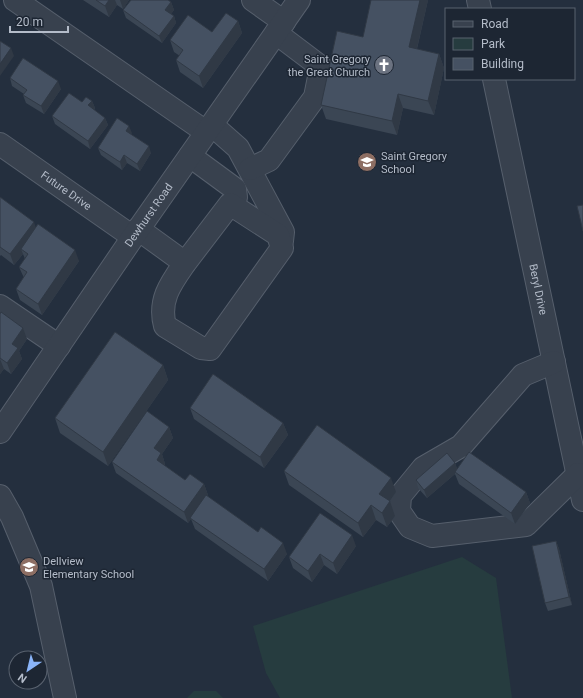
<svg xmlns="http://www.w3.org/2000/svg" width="583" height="698" viewBox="0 0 583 698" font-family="Roboto,sans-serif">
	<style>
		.green { fill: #263c3f }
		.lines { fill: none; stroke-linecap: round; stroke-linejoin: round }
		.minor-casing { stroke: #565f6c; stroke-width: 24 }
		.minor { stroke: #38414e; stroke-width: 22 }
		.wall { fill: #3b4654 }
		.shaded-wall { fill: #303945 }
		.building { fill: #455162; stroke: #303945 }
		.labels { text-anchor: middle; stroke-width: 3; stroke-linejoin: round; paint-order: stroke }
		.poi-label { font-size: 11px; fill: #b4bcc9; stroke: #1d2633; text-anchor: start }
		.street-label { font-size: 11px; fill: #b4bcc9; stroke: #1d2633 }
	</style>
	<rect width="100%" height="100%" fill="#242f3e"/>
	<!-- green -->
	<g class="green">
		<path d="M462 557 496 578 512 698H280L266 673 253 626Z"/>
		<path d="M194 691H216L223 698H187Z"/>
	</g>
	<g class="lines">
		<defs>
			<g id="minor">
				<path d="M15 0 206 132"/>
				<path d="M253 0 284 22"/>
				<path d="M478 0 480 9"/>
				<path id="s1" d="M494 79 583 500"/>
				<path d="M212 125 238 148 283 232 282 241"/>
				<path id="s2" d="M0 144 133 237"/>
				<path d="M190 156 235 189 236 197 234 205"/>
				<path d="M250 169 269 160 315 97 321 67 276 33"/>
				<path d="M138 229 185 263C171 283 158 300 165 326L201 348 210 349 282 248 278 235 230 204 185 263"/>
				<path d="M0 306 59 346"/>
				<path d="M554 362 523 375 461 446 423 468 400 496 399 511 410 527 432 536 526 525 578 474"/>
				<path id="s3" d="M0 432 133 237 299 0"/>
				<path d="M0 496 12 517 41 586 65 698"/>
			</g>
		</defs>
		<!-- minor casing -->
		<use href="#minor" class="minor-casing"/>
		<!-- minor -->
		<use href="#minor" class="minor"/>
	</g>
	<!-- wall -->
	<g class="wall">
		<path d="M83 0H129L123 9 117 5 109 17Z"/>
		<path d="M428 0 417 49 439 54 444 68 434 115 403 108 397 135 326 119 321 105 363 37Z"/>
		<path d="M171 2 174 10 171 14 174 16 176 23 162 43 126 18 123 10Z"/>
		<path d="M238 21 242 33 203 88 180 72 176 60 180 56 174 52 170 40 212 32Z"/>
		<path d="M10 78 61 89 44 114 26 103 23 95 24 94 12 86Z"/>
		<path d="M92 101 95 108 94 110 105 118 108 125 90 149 55 124 52 116 82 102Z"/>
		<path d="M132 133 131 134 151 153 140 171 127 163 122 170 101 155 98 148Z"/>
		<path d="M0 197 36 228 79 261 42 315 20 300 16 289 24 278 19 267 25 259 23 254 14 265 1 255 0 256Z"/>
		<path d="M0 314 23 328 27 339 19 351 22 359 11 374 4 369 0 374Z"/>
		<path d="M163 365 168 380 108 466 60 433 55 418Z"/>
		<path d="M190 408 283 423 288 435 264 468 194 419Z"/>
		<path d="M169 427 173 438 162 454 165 464V466L185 480 204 484 208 495 207 496 287 554 268 581 195 529 191 519 188 523 116 473 112 462Z"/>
		<path d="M455 463 457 469 526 492 530 503 515 524 459 484 455 474 427 498 418 488 416 480Z"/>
		<path d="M284 471 396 492 390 501 395 516 387 527 376 520 363 537 289 485Z"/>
		<path d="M556 541 559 549 572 605 548 611 545 603Z"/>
		<path d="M356 546 337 574 324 565 312 582 293 568 289 557Z"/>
	</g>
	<!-- shaded-wall -->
	<g class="shaded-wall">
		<path d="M109 0H115L117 5 109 17 105 6Z"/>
		<path d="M120 0H129L123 9Z"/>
		<path d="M420 0H428L414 61 409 47Z"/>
		<path d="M171 2 174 10 168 18 165 10Z"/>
		<path d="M174 16 176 23 162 43 159 36Z"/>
		<path d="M238 21 242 33 203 88 199 76Z"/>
		<path d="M11 48 14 56 0 76V64Z"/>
		<path d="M439 54 444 68 434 115 428 101Z"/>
		<path d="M58 81 61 89 44 114 41 106Z"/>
		<path d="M398 94 403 108 397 135 392 121Z"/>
		<path d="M92 101 95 108 91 113 88 105Z"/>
		<path d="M105 118 108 125 90 149 88 141Z"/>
		<path d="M129 126 132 133 128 138 126 131Z"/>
		<path d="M149 146 151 153 140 171 137 164Z"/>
		<path d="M124 155 127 163 122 170 120 162Z"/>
		<path d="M34 222 38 234 21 249 23 254 14 265 10 254Z"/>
		<path d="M75 250 79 261 42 315 38 304Z"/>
		<path d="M23 328 27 339 19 351 22 359 11 374 7 363 12 344Z"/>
		<path d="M0 359 4 369 0 374Z"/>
		<path d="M163 365 168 380 108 466 103 452Z"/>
		<path d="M283 423 288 435 264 468 260 457Z"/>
		<path d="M169 427 173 438 162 454 165 464 161 471 157 460 154 448Z"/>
		<path d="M455 463 458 471 455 472V474L427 498 424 490Z"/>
		<path d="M391 478 396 492 385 508 379 494Z"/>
		<path d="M204 484 208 495 191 518H190L191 519 188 523 184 512Z"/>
		<path d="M526 492 530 503 515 524 511 513Z"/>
		<path d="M390 501 395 516 387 527 382 513Z"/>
		<path d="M371 505 376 520 363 537 358 523Z"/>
		<path d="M352 535 356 546 337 574 333 563Z"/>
		<path d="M556 541 559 549 572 605 569 597Z"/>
		<path d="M283 543 287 554 268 581 264 569Z"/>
		<path d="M320 554 324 565 312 582 308 571Z"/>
	</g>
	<!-- building -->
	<g class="building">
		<path d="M96 0H109L105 6Z"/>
		<path d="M131 0H168L171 2 165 10 174 16 159 36 123 10Z"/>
		<path d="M371 0H420L409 47 439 54 428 101 398 94 392 121 321 105 337 31 363 37Z"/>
		<path d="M226 13 238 21 199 76 176 60 183 50 170 40 188 15 212 32Z"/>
		<path d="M0 41 11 48 0 64Z"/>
		<path d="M23 58 58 81 41 106 23 95 27 90 10 78Z"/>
		<path d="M69 93 82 102 86 97 92 101 88 105 105 118 88 141 52 116Z"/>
		<path d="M117 118 129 126 126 131 149 146 137 164 124 155 120 162 98 148Z"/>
		<path d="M0 197 34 222 10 254 0 247Z"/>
		<path d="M583 205V231L577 206Z"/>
		<path d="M38 224 75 250 38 304 16 289 27 272 19 267 28 254 21 249Z"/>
		<path d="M1 312 23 328 12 344 18 348 7 363 0 358V314Z"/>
		<path d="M115 332 163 365 103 452 55 418Z"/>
		<path d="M213 374 283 423 260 457 190 408Z"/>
		<path d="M147 411 169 427 154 448 161 453 157 460 185 480 190 474 204 484 184 512 112 462Z"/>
		<path d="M317 425 391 478 379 494 390 501 382 513 371 505 358 523 284 471Z"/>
		<path d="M469 452 526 492 511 513 455 472Z"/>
		<path d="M447 453 455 463 424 490 416 480Z"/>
		<path d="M206 495 258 532 261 527 283 543 264 569 190 518Z"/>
		<path d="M320 513 352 535 333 563 320 554 308 571 289 557Z"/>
		<path d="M556 541 569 597 545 603 532 546Z"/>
	</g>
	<!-- icons -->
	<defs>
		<symbol id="church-disc" viewBox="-11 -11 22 22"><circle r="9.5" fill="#6b7280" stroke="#1d2633"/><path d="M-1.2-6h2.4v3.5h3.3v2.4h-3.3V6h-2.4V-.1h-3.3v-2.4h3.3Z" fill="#fff"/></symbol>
		<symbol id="school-disc" viewBox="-11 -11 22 22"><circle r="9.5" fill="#8d6e63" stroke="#1d2633"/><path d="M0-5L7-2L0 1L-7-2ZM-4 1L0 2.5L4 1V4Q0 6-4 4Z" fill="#fff"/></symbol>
	</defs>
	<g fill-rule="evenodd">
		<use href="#church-disc" x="373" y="54" width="22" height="22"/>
		<use href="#school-disc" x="356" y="151" width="22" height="22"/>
		<use href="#school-disc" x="18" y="556" width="22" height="22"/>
	</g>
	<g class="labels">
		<!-- poi labels -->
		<g class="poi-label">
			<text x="370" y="63" text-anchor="end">Saint Gregory<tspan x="370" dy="13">the Great Church</tspan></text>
			<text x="381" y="160">Saint Gregory<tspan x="381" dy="13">School</tspan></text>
			<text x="43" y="565">Dellview<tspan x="43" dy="13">Elementary School</tspan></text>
		</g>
		<!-- street labels -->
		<g class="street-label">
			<text dy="4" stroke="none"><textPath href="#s2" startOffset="81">Future Drive</textPath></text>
			<text dy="4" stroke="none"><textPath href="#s3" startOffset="263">Dewhurst Road</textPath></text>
			<text dy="4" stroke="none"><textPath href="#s1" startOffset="215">Beryl Drive</textPath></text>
		</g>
	</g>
	<!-- legend -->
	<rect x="445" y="8" width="130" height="72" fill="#1d2633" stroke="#59626f"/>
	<rect x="453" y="21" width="20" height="6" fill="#38414e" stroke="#59626f"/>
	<text x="481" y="28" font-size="12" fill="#b4bcc9">Road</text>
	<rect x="453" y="38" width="20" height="12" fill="#263c3f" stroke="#59626f"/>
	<text x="481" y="48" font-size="12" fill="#b4bcc9">Park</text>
	<rect x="453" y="58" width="20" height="12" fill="#455162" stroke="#59626f"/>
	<text x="481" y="68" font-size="12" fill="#b4bcc9">Building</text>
	<!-- north arrow -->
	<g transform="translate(28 670) rotate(215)"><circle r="19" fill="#1d2633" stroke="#59626f"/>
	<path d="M0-3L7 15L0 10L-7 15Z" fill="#8ab4f8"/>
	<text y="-6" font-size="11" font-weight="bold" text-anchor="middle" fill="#b4bcc9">N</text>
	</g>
	<!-- scale -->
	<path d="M10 26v6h58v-6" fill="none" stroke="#b4bcc9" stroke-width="2"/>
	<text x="16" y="26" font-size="12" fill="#b4bcc9" stroke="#1d2633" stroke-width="3" paint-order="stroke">20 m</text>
</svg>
